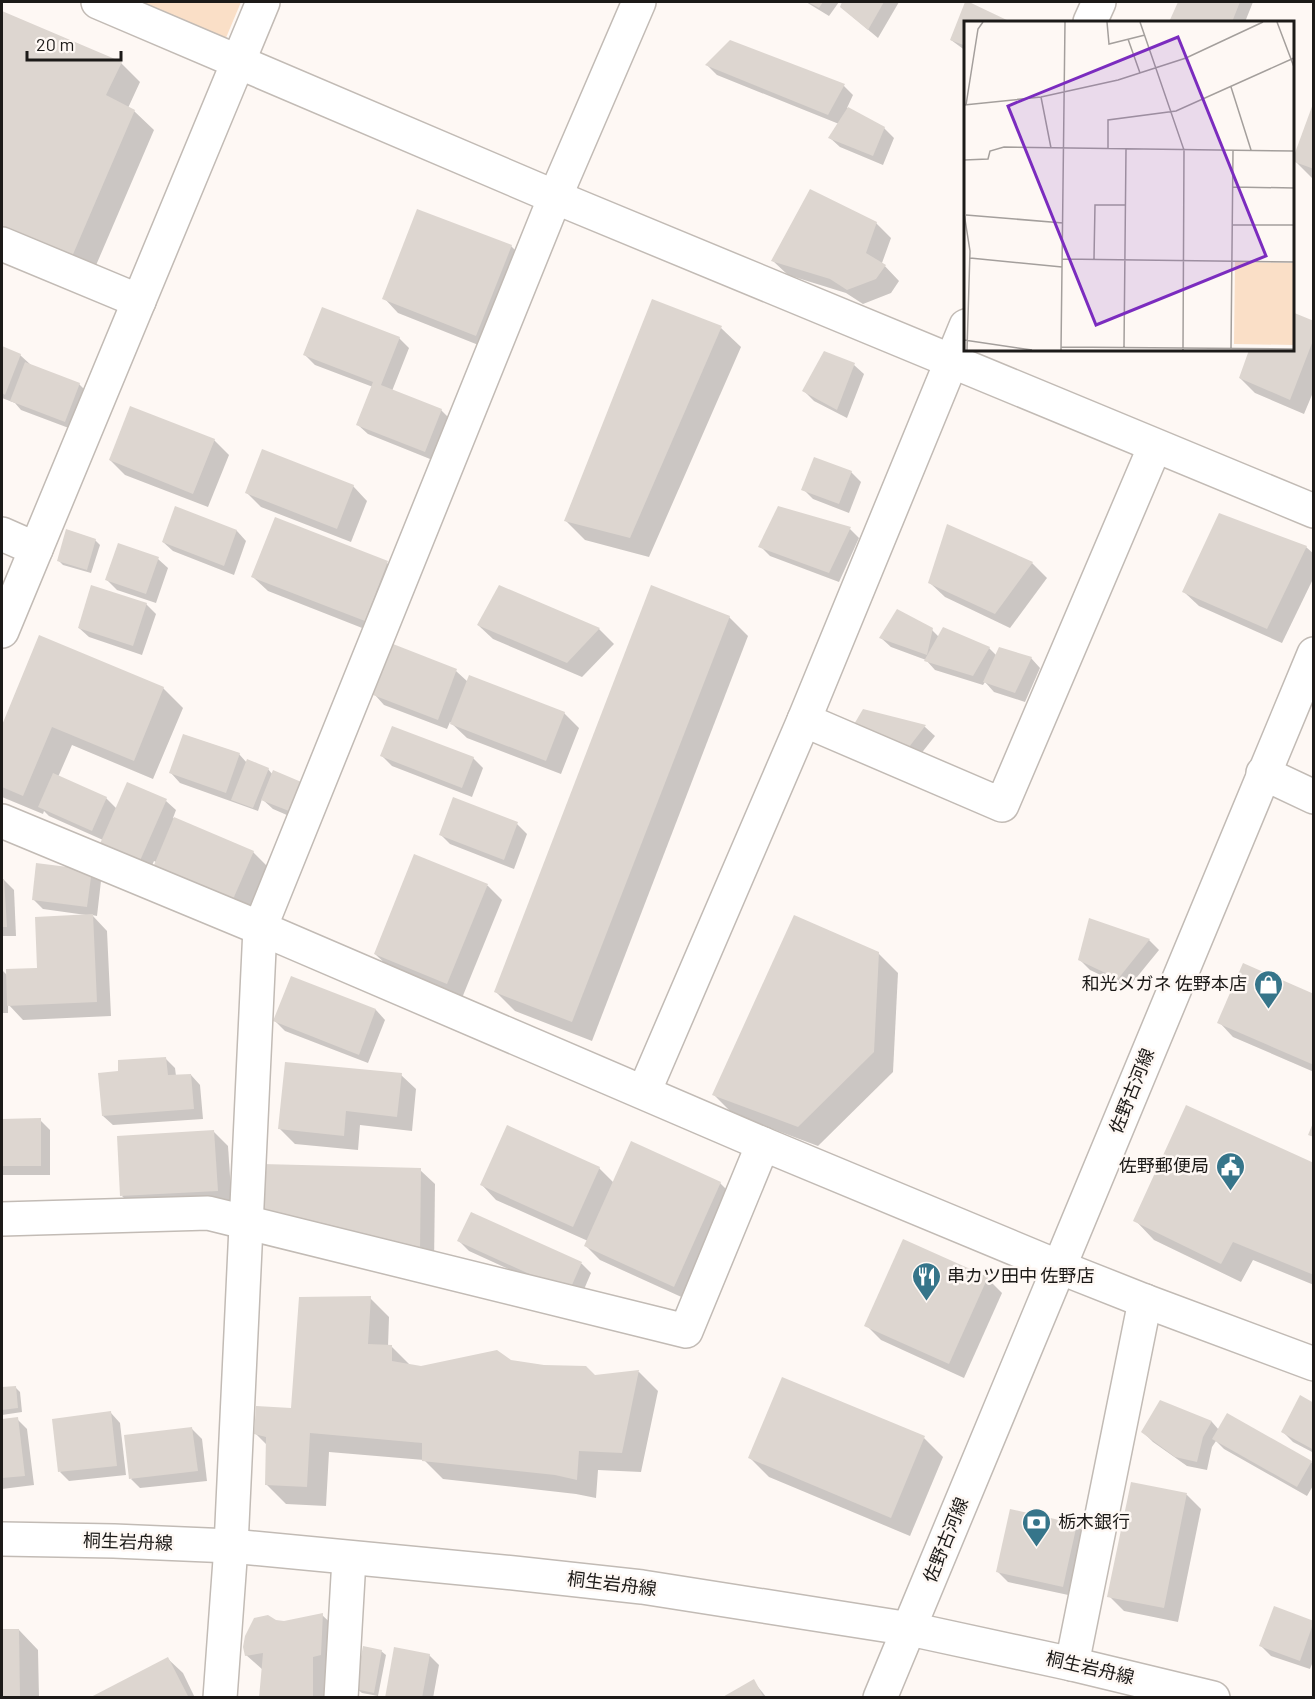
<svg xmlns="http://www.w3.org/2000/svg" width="1315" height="1699" viewBox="0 0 1315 1699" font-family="Barlow,'Noto Sans JP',sans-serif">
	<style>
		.green { fill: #fadfc7 }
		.shadow { fill: #0003 }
		.building { fill: #ddd6d0 }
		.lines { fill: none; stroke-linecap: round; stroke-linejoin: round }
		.minor-casing { stroke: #c2bbb5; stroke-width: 36 }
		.major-casing { stroke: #c2bbb5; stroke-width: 36 }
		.minor { stroke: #fff; stroke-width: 33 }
		.major { stroke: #fff; stroke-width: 33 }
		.labels { text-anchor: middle; stroke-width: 5; stroke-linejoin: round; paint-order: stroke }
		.poi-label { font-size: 18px; fill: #1c1a18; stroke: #fef8f4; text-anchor: end }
		.street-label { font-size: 18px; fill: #1c1a18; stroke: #fef8f4 }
		.inset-road { fill: none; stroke: #a49f9c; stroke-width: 1.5 }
		.view { fill: #7b2cbf; fill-opacity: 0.15; stroke: #7b2cbf; stroke-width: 3 }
		.inset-edge { fill: none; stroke: #1c1a18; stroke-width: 3 }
	</style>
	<rect width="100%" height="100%" fill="#fef8f4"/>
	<!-- green -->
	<path class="green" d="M119 2H241L223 45Z"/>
	<!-- shadow -->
	<g class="shadow">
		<path d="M806 2H839L829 16Z"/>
		<path d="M844 2H899L878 38 841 7Z"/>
		<path d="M967 2 1007 22H966V51L951 40Z"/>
		<path d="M1179 2H1253L1245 22H1171Z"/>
		<path d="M2 13 121 63 140 82 128 108 134 111 154 130 88 284 2 249Z"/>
		<path d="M707 65 844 86 853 95 847 108 884 128 894 138 883 165 840 147 830 138 839 124 717 75Z"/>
		<path d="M1314 104V180L1294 160Z"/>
		<path d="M876 223 891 238 882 263 899 281 891 293 863 304 846 293 788 275 773 261Z"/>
		<path d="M511 246 526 261 491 350 398 313 384 298Z"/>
		<path d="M1314 323V390L1304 414 1255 393 1240 378 1251 350H1292Z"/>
		<path d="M721 328 741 347 649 557 585 540 566 521Z"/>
		<path d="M399 338 409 348 392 391 441 410 451 420 435 461 368 434 358 425 373 387 315 365 305 355Z"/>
		<path d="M2 347 20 355 31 365 79 384 89 394 74 430 21 410 15 403 2 398Z"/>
		<path d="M854 365 864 374 847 418 814 401 804 391Z"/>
		<path d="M214 440 229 455 208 507 125 475 110 460Z"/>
		<path d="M851 472 861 482 849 513 813 499 803 489Z"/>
		<path d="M353 486 367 501 351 542 261 507 246 492Z"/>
		<path d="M176 508 237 531 246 541 234 575 173 551 163 542Z"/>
		<path d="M850 529 859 538 839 582 770 556 760 546Z"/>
		<path d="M95 540 100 545 91 573 63 565 58 560Z"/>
		<path d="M1306 547 1314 554V577L1282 643 1199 606 1184 592Z"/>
		<path d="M158 559 168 568 156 603 117 590 107 580Z"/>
		<path d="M387 563 402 577 380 635 268 591 253 577Z"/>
		<path d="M1032 563 1047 578 1010 628 945 597 930 583Z"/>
		<path d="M500 587 599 629 614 644 582 677 493 639 478 625Z"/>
		<path d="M146 604 156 614 142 655 89 637 79 628Z"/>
		<path d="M729 617 748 636 592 1041 515 1011 496 992Z"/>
		<path d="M944 629 989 648 996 655 1031 658 1040 668 1025 702 994 692 985 682 983 685 935 670 926 660 891 647 881 638 932 630 939 637Z"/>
		<path d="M39 637 163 688 183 708 153 779 72 745 58 777 106 798 117 809 128 784 166 801 176 810 173 818 253 852 268 867 246 918 156 862 154 861 149 872 103 840 49 816 44 811 43 814 2 797V729Z"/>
		<path d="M394 646 456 671 468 682 564 713 579 728 561 774 467 738 450 722 447 729 384 705 375 695Z"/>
		<path d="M864 710 925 727 935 736 916 760Z"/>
		<path d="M239 754 247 763 268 769 273 775 303 822 273 809 262 799 258 811 180 783 171 773Z"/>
		<path d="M382 756 473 758 483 768 472 797 392 766Z"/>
		<path d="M517 824 527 834 514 869 450 844 440 834Z"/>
		<path d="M415 856 488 886 502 900 462 998 390 968 375 954Z"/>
		<path d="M91 872 101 881 97 916 92 915 107 931 111 1016 23 1020 8 1004V1013H2V970L8 976 39 969 86 915 43 909 33 899Z"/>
		<path d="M2 880H4L14 890 16 936H2Z"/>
		<path d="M1090 920 1149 940 1159 950 1128 988 1090 970 1080 960Z"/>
		<path d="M878 953 898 973 893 1072 818 1146 733 1114 714 1095Z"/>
		<path d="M292 978 376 1010 385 1020 368 1063 285 1031 275 1021Z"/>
		<path d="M1314 996V1072L1233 1037 1219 1022Z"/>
		<path d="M165 1058 175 1068 176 1076 191 1075 200 1085 203 1119 113 1125 103 1116 120 1073Z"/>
		<path d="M401 1075 416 1089 412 1131 360 1125 358 1150 295 1144 280 1129Z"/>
		<path d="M2 1120H40L50 1130V1175H2Z"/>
		<path d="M508 1127 599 1168 614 1183H720L735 1198 688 1300 600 1260 585 1245 588 1241 496 1200 482 1185Z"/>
		<path d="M213 1131 228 1146 232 1205 137 1211 122 1196Z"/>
		<path d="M1314 1164V1285L1253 1260 1241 1282 1154 1240 1135 1220Z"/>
		<path d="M420 1170 435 1184 434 1266 264 1218Z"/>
		<path d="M472 1214 582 1264 591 1273 579 1301 469 1251 459 1241Z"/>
		<path d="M987 1278 1002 1293 964 1378 881 1340 866 1325Z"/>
		<path d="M370 1298 389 1317 388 1347H392L411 1366 594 1376 639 1372 658 1391 641 1472 598 1470 596 1498 576 1494 443 1479 424 1460 329 1452 326 1506 286 1504 266 1484 267 1445 255 1433 293 1409Z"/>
		<path d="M15 1387 20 1392 22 1412 2 1415V1389Z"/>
		<path d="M1161 1402 1212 1422 1219 1430 1311 1462 1314 1465V1484L1307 1496 1224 1449 1216 1441 1212 1447 1207 1470 1187 1466 1153 1442 1143 1432Z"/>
		<path d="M1314 1405V1453L1293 1442 1283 1432Z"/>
		<path d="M111 1413 120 1423 126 1475 69 1481 60 1472Z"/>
		<path d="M17 1419 27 1429 34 1485 2 1489V1421Z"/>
		<path d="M192 1429 202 1439 207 1481 140 1488 131 1479Z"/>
		<path d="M924 1438 943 1457 910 1536 769 1477 750 1458Z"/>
		<path d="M1132 1484 1187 1495 1201 1509 1178 1622 1124 1611 1109 1596Z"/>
		<path d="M1077 1525 1086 1535 1073 1596 1008 1582 998 1572Z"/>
		<path d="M322 1615 337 1629 327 1698H260L263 1670 246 1655 276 1621 284 1622Z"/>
		<path d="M2 1617 3 1631 19 1630 38 1650 39 1698H2Z"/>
		<path d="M1314 1622V1659L1310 1669 1271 1656 1261 1646Z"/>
		<path d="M381 1651 386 1655 378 1696 362 1693 357 1689Z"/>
		<path d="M429 1655 439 1665 433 1698H387Z"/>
		<path d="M168 1659 183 1673 195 1698H92Z"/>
		<path d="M753 1681 767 1698H724Z"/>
	</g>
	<!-- building -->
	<g class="building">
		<path d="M808 2H823L819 8Z"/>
		<path d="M842 2H884L868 30 840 7Z"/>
		<path d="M965 2H969L1011 22H966V46L950 40Z"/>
		<path d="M1178 2H1240L1232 22H1169Z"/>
		<path d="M2 11 122 62 106 95 135 110 68 266 2 239Z"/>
		<path d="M730 40 845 84 828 115 705 65Z"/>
		<path d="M1314 101V169L1292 161Z"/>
		<path d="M848 107 885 127 873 156 828 138Z"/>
		<path d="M810 189 877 222 866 253 886 265 876 279 847 290 830 279 771 261Z"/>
		<path d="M417 209 512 245 476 336 382 299Z"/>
		<path d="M652 299 722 326 630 538 564 521Z"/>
		<path d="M322 307 400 337 381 385 442 409 425 452 356 425 373 382 303 355Z"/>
		<path d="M1292 312 1314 321V338L1290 400 1239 378 1249 350H1292Z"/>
		<path d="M2 346 21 354 5 395 2 393Z"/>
		<path d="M824 351 855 363 837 410 802 391Z"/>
		<path d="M25 362 80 383 65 422 10 401Z"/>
		<path d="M130 406 215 439 193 494 109 460Z"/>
		<path d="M262 449 354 485 337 529 245 493Z"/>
		<path d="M814 457 852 471 839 504 801 490Z"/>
		<path d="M175 506 237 530 224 566 162 542Z"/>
		<path d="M778 506 851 527 829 573 758 547Z"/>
		<path d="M1219 513 1307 546 1267 629 1182 592Z"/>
		<path d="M275 517 388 561 365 621 251 577Z"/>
		<path d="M947 524 1033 562 995 614 928 583Z"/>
		<path d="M66 529 96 539 87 570 57 561Z"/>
		<path d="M118 543 159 557 146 594 105 580Z"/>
		<path d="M91 585 147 603 133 646 78 628Z"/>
		<path d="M499 585 600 628 567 663 477 625Z"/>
		<path d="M651 585 730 616 572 1022 494 992Z"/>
		<path d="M897 609 933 628 927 655 879 638Z"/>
		<path d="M943 627 990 647 973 676 924 661Z"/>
		<path d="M39 635 164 687 134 761 52 727 23 796 2 787V725Z"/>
		<path d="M393 644 457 669 438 720 373 695Z"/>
		<path d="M999 647 1032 657 1015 693 983 682Z"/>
		<path d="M469 675 565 712 546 761 450 724Z"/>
		<path d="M863 709 926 725 906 751 846 738Z"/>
		<path d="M392 726 474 757 462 788 380 756Z"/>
		<path d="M183 734 240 753 226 793 169 773Z"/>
		<path d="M247 759 269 768 253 808 231 800Z"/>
		<path d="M273 770 306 784 294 813 261 800Z"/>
		<path d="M53 773 107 797 92 831 38 807Z"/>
		<path d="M127 782 167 799 139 863 99 846Z"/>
		<path d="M453 797 518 822 504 860 439 835Z"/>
		<path d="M174 817 254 851 231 904 152 870Z"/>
		<path d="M414 854 488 884 447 984 374 954Z"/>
		<path d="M36 863 92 870 87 907 32 900Z"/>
		<path d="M2 879H4L7 927H2Z"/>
		<path d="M93 914 97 1002 7 1006 6 969 37 968 35 917Z"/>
		<path d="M794 915 879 952 874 1052 798 1127 712 1095Z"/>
		<path d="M1089 918 1150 939 1118 979 1078 960Z"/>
		<path d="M1243 963 1314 994V1065L1217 1023Z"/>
		<path d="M291 976 376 1009 359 1055 273 1021Z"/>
		<path d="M166 1057 168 1075 191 1074 194 1109 102 1116 98 1073 118 1071V1060Z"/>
		<path d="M285 1062 402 1073 397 1117 346 1111 344 1136 278 1129Z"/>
		<path d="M1186 1105 1314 1163V1275L1233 1242 1221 1264 1133 1221Z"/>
		<path d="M41 1118V1166H2V1119Z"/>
		<path d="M1313 1123H1314V1137L1308 1135Z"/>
		<path d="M507 1125 600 1167 573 1227 480 1185Z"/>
		<path d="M214 1130 218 1191 120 1196 117 1136Z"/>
		<path d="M631 1141 721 1182 674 1287 584 1246Z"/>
		<path d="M262 1164 421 1168 420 1252 263 1219Z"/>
		<path d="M471 1212 582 1262 569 1292 457 1241Z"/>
		<path d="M903 1239 988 1277 949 1364 864 1326Z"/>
		<path d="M371 1296 368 1344 392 1345V1361L421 1366 497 1350 511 1360 544 1365 586 1366 595 1375 639 1370 622 1453 579 1451 577 1480 555 1475 422 1461V1443L310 1433 307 1487 265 1485 266 1437 254 1434 256 1406 291 1408 299 1297Z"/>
		<path d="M782 1377 925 1436 891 1518 748 1458Z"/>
		<path d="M16 1386 18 1408 2 1410V1387Z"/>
		<path d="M1300 1395 1314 1403V1450L1281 1432Z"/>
		<path d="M1160 1400 1212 1421 1203 1437 1197 1462 1175 1457 1141 1432Z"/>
		<path d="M111 1411 117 1466 58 1472 52 1419Z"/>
		<path d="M1227 1413 1312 1461 1297 1487 1212 1439Z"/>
		<path d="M18 1417 25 1476 2 1478V1419Z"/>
		<path d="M192 1427 198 1471 129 1479 124 1435Z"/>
		<path d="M1131 1482 1187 1493 1164 1608 1107 1597Z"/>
		<path d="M1010 1509 1077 1524 1063 1587 996 1572Z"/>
		<path d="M1274 1606 1314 1621 1300 1661 1259 1646Z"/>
		<path d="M323 1613 321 1655 313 1657V1698H259L263 1653 245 1656 243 1647 245 1636 254 1618 268 1615 276 1620 284 1621Z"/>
		<path d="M2 1629H19L20 1698H2Z"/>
		<path d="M363 1646 382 1650 374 1693 355 1689Z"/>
		<path d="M394 1647 430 1654 422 1698H385Z"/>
		<path d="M168 1657 189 1698H89Z"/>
		<path d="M754 1679 764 1698H721Z"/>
	</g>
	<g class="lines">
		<defs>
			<g id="minor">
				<path d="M98 2 555 197 1314 511"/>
				<path d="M1090 22 1099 2"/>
				<path d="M2 244 139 301"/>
				<path d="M2 534 36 549"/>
				<path d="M2 631 263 2"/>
				<path d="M804 720 1002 805 1155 446"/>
				<path d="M1263 773 1314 797"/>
				<path d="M2 821 260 928 763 1144 1059 1267 1145 1301 1314 1364"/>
				<path d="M644 1092 804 720 966 326"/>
				<path d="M2 1219 208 1213 686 1331 763 1144"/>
				<path d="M1072 1664 1145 1301"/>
				<path d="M220 1698 231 1546 260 928 555 197 639 2"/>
				<path d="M341 1698 349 1559"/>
			</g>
			<g id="major">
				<path d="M2 1539 114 1541 231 1546 514 1573 642 1587 910 1629 1072 1664 1213 1698"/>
				<path d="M880 1698 1314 654"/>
			</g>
		</defs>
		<!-- minor casing -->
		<use href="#minor" class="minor-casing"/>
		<!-- major casing -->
		<use href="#major" class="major-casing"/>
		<!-- minor -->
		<use href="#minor" class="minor"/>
		<!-- major -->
		<use href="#major" class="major"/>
	</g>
	<!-- icons -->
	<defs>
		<symbol id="shop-pin" viewBox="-11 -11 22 30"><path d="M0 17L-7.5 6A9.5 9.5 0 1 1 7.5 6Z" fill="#36758a" stroke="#fef8f4"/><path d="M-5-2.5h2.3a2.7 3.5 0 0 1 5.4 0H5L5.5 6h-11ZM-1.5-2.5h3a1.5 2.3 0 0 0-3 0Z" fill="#fff"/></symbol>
		<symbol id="civic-pin" viewBox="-11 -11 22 30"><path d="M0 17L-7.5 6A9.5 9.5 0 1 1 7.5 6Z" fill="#36758a" stroke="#fef8f4"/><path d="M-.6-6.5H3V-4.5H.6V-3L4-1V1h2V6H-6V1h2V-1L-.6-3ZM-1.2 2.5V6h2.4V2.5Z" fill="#fff"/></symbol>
		<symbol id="restaurant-pin" viewBox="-11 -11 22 30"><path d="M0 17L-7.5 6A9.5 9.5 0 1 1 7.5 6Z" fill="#36758a" stroke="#fef8f4"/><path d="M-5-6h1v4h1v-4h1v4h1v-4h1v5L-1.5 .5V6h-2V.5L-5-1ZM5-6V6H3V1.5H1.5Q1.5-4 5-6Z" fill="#fff"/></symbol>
		<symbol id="bank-pin" viewBox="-11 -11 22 30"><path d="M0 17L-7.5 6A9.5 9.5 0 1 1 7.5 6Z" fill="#36758a" stroke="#fef8f4"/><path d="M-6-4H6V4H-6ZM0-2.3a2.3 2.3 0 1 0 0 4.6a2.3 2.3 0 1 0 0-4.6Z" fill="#fff"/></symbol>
	</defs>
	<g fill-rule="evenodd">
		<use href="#shop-pin" x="1252" y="968" width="33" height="45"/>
		<use href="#civic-pin" x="1214" y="1150" width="33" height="45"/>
		<use href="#restaurant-pin" x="910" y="1260" width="33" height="45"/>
		<use href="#bank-pin" x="1020" y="1506" width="33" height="45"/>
	</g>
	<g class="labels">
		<!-- poi labels -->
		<g class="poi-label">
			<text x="1247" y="990">和光メガネ 佐野本店</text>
			<text x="1209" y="1172">佐野郵便局</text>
			<text x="947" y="1282" text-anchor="start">串カツ田中 佐野店</text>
			<text x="1058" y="1528" text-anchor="start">栃木銀行</text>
		</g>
		<!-- street labels -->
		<g class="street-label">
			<text transform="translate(1132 1091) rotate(-68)" y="6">佐野古河線</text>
			<text transform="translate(946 1540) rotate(-68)" y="6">佐野古河線</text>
			<text transform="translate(128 1542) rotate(2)" y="6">桐生岩舟線</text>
			<text transform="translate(612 1584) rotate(7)" y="6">桐生岩舟線</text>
			<text transform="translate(1090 1668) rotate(13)" y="6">桐生岩舟線</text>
		</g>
	</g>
	<!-- overview -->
	<g transform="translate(964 21)">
		<rect width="330" height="330" fill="#fef8f4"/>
		<path d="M271 241 330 242V324L270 323Z" fill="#fadfc7"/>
		<path class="inset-road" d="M143 1 145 23 181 14M176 1 220 129 219 329M313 1 330 46M164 18 176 52M267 66 287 129M77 76 87 127M0 84 77 76 154 59 222 37 299 1M2 84 14 8 19 1M144 128V99L212 90 330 37M0 139 24 138 26 130 40 126 330 130M269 166 330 167M0 192 6 230 3 329M2 194 99 202M269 204H330M6 237 98 246M98 238 330 241M130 238 131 184H161M0 319 68 329M97 326 330 328M160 327 162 128M267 328 269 130M97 329 101 1"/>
		<path class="view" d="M214 16 302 235 132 304 44 85Z"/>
		<rect width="330" height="330" class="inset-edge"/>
	</g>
	<!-- border -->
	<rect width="1315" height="1699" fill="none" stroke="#1c1a18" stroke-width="6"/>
	<!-- scale -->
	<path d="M27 51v9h94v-9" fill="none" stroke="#1c1a18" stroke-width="3"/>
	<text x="36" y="51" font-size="18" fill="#1c1a18" stroke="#fef8f4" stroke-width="4.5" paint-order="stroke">20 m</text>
</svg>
